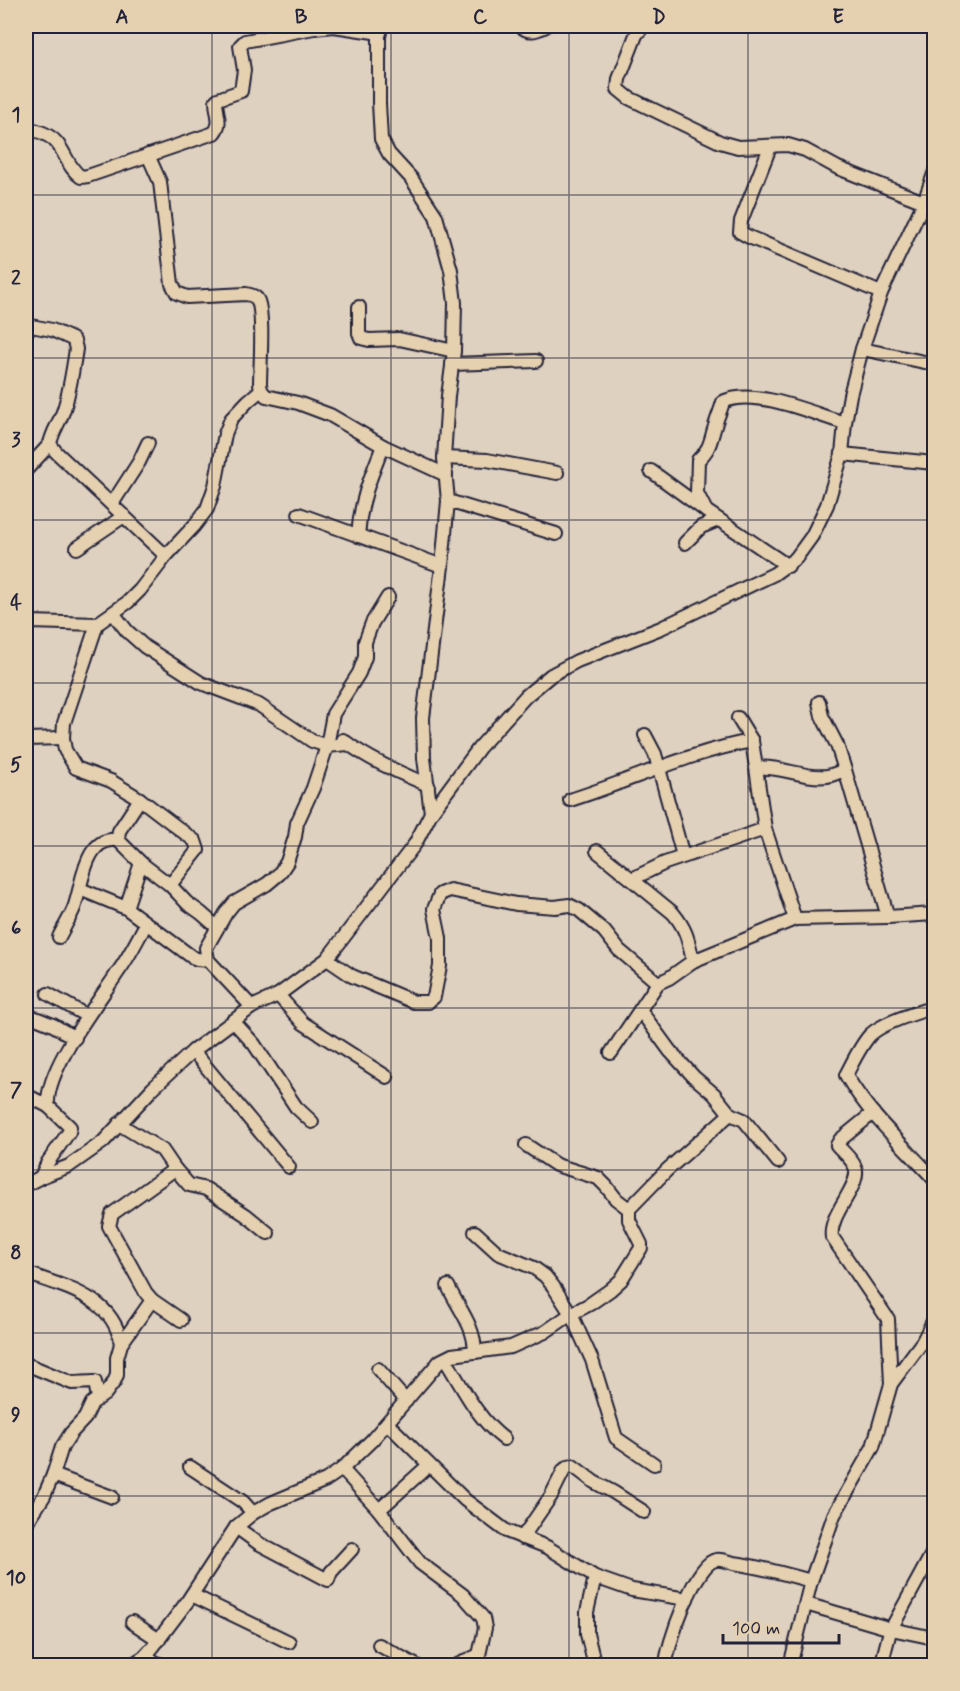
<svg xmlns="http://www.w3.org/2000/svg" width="960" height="1691" viewBox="0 0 960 1691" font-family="Mynerve,sans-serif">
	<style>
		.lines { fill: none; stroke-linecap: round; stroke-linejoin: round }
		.minor-casing { stroke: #22223b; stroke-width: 16 }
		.minor { stroke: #e5d0af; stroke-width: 12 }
		.grid { fill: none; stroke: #22223b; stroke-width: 1.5; stroke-opacity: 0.55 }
		.neatline { fill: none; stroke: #22223b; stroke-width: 2 }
		.grid-label { font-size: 20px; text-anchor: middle; font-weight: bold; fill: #22223b }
	</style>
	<rect width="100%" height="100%" fill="#dfd1bf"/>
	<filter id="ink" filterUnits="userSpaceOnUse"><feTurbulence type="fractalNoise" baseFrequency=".0167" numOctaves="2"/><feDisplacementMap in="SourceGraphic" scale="12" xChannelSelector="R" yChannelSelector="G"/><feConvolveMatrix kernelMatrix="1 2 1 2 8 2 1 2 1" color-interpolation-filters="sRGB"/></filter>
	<g filter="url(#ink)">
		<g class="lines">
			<defs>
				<g id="minor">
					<path d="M379 26V103L381 139 389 154 411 178 436 216 451 270 455 303 454 351 448 396 444 458 448 501 442 566 423 718 424 758 431 813"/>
					<path d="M521 26C529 34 537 30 546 26"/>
					<path d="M639 26 641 29 636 35 619 79 618 89 629 98 720 142 738 147 788 145 805 150 838 168 924 202"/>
					<path d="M26 128C36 130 49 134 56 142 66 153 68 168 81 177L88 176 214 133C223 122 216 114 216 101L218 99 241 91 244 70 240 46 245 41 314 28 334 26 380 33"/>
					<path d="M770 147 741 221 740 232 749 237 881 293"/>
					<path d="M148 155 160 182 172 284 177 293 187 297 246 294C251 295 256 296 258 301 264 316 260 366 260 384L261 390 266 396 298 403 330 415 383 446 446 475"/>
					<path d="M359 307V333L361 338 369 340 399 339 454 351"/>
					<path d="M26 325 52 330 72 339 74 341 76 349C73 369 70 390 64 409 60 422 52 432 50 444L56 452 166 556"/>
					<path d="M862 349 934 364"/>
					<path d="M452 364 536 361"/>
					<path d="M842 454 934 463"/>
					<path d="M444 458 487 460 557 473"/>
					<path d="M26 470 50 444"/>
					<path d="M651 471 706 511 788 566"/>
					<path d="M448 501 556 534"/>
					<path d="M112 504 139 462 148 443"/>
					<path d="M706 511 697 493 698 460C711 448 710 441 715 426 717 418 721 410 723 402L725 401C757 388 813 414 845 423"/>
					<path d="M299 514 442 566"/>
					<path d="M358 536C360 502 370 478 383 446"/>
					<path d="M685 543 701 527 718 520"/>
					<path d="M77 548 124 516"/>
					<path d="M113 613 127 631 145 647 201 683 259 705 312 741 327 746 348 744"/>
					<path d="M26 623 31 622 97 624 128 602 140 590 166 556 194 526 207 509 215 486 225 434 231 419 248 401 261 390"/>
					<path d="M97 624 64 723 63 738 65 750 76 768 111 781 140 799 195 841 198 850 170 885"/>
					<path d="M819 702 822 716 837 745 845 770 888 917"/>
					<path d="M738 718 752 741 765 829 795 919"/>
					<path d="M645 735 655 754 683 856"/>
					<path d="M26 739 63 738"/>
					<path d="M343 740C369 760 398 772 428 785"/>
					<path d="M757 768C780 765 803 779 827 776 833 775 839 772 845 770"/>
					<path d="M140 799 119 831 118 840 141 863 170 885 187 903 201 913 217 927"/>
					<path d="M570 800C631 781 689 752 752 741"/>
					<path d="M597 851 673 913C687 930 688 940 693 961"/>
					<path d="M632 879 665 863 765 829"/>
					<path d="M80 889 126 908 192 957 197 959 208 960"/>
					<path d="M126 908 141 863"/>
					<path d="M59 937C64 927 70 918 74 908 83 884 84 836 118 840"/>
					<path d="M327 959 352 976 414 1002H428L434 997 440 966V938L434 909 440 894 450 890 516 904 555 907 569 905 579 910 604 931 619 950 658 983"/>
					<path d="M48 994 87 1016"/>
					<path d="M278 995 303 1023 387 1077"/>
					<path d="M252 1007 208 960 206 948 226 913 234 903 267 884 279 874 287 862 295 837 297 823 313 788 327 746 333 714 359 673 365 657V642L372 623 388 597"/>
					<path d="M934 1007C917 1013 883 1022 870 1035 860 1046 853 1062 846 1075 868 1114 904 1146 934 1179"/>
					<path d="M640 1010 670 1051 694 1077 714 1094 730 1114 744 1120 778 1162"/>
					<path d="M33 1017 53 1025 75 1038"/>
					<path d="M233 1021 254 1044 296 1107 312 1122"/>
					<path d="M193 1051 289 1167"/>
					<path d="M611 1053 658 983 669 978 693 961 795 919 888 917 934 914"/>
					<path d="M26 1095 48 1106"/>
					<path d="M873 1113 840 1140 837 1145C843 1152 852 1159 855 1167 863 1184 828 1214 832 1237L888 1319 891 1384"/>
					<path d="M119 1124 162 1150 175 1169 189 1185 206 1189 246 1215 268 1233"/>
					<path d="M175 1169 112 1214 109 1226 146 1293 152 1300 181 1320"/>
					<path d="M41 1177 48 1162 69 1132 70 1127 48 1106C45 1069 98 1003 118 972 129 957 137 940 146 924"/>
					<path d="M26 1185 41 1177 69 1166 103 1142 153 1088 193 1051 252 1007 278 995 327 959 415 844 431 813 479 748 526 696 551 675 577 661 661 628 774 574 796 558 812 536 827 505 842 454 845 423 850 395 862 349 881 293 924 202 934 174"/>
					<path d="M629 1209 667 1170 730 1114"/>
					<path d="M475 1232 498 1253 534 1268 545 1276 553 1286 571 1314 592 1360 616 1438 654 1464"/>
					<path d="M26 1273C64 1287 114 1297 121 1344"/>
					<path d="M448 1286C458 1308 475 1326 475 1352"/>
					<path d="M445 1359C462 1386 477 1419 504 1439"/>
					<path d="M26 1364 72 1383 95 1382 98 1398"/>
					<path d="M378 1369 406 1401"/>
					<path d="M387 1423 465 1500 506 1531 547 1547 595 1577 632 1590 687 1599"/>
					<path d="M190 1467 243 1502 253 1513"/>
					<path d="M342 1469 379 1510 420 1563 463 1595 483 1618 485 1628 479 1655 480 1666"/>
					<path d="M53 1475 112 1497"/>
					<path d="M379 1510 429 1465"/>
					<path d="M26 1524 44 1496 53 1475 62 1447 71 1433 85 1418 92 1403 105 1394 114 1382 117 1375V1358L121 1344 152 1300"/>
					<path d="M236 1527 258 1543 328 1580 331 1572 352 1549"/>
					<path d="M522 1538 551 1496 564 1470 568 1467 573 1466 594 1482 613 1492 644 1512"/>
					<path d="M26 1560 27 1570 26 1577"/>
					<path d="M811 1581 834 1515 873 1447 891 1384 923 1341 934 1319"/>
					<path d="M192 1595 289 1642"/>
					<path d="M806 1604 891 1629 934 1638"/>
					<path d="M132 1622 159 1640"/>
					<path d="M379 1645 417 1666"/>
					<path d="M144 1657 164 1666"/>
					<path d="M130 1666 144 1657 153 1647 187 1602 236 1527 253 1513 271 1503 326 1480 342 1469 372 1440 440 1361 452 1355 511 1347 545 1332 571 1314 590 1304 610 1290 621 1280 641 1248V1244L629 1220V1209L616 1199 606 1186 598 1178 556 1165 526 1145"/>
					<path d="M455 1666 479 1655"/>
					<path d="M595 1666 587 1634V1612L595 1577"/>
					<path d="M666 1666C666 1646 696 1562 716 1560 722 1559 729 1562 734 1563 760 1567 786 1574 811 1581L790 1666"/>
					<path d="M881 1666 890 1631 934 1550"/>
				</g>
			</defs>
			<!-- minor casing -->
			<use href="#minor" class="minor-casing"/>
			<!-- minor -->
			<use href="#minor" class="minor"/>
		</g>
	</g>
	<!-- grid -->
	<path class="grid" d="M212 26V1666M391 26V1666M569 26V1666M748 26V1666M26 195H934M26 358H934M26 520H934M26 683H934M26 846H934M26 1008H934M26 1170H934M26 1333H934M26 1496H934"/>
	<!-- margin -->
	<rect width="960" height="1691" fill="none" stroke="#e5d0af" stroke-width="66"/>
	<!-- scale -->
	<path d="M723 1634v9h116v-9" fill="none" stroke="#22223b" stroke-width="3"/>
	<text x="732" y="1634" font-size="18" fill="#22223b" stroke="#e5d0af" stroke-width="4.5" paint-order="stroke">100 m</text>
	<rect x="33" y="33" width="894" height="1625" class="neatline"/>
	<g class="grid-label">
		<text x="122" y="23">A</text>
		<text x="301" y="23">B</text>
		<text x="480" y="23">C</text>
		<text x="659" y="23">D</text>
		<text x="838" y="23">E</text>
		<text x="16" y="121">1</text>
		<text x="16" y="284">2</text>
		<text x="16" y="446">3</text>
		<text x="16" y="609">4</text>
		<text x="16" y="771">5</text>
		<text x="16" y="934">6</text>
		<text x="16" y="1096">7</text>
		<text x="16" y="1259">8</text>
		<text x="16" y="1421">9</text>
		<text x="16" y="1584">10</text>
	</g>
</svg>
